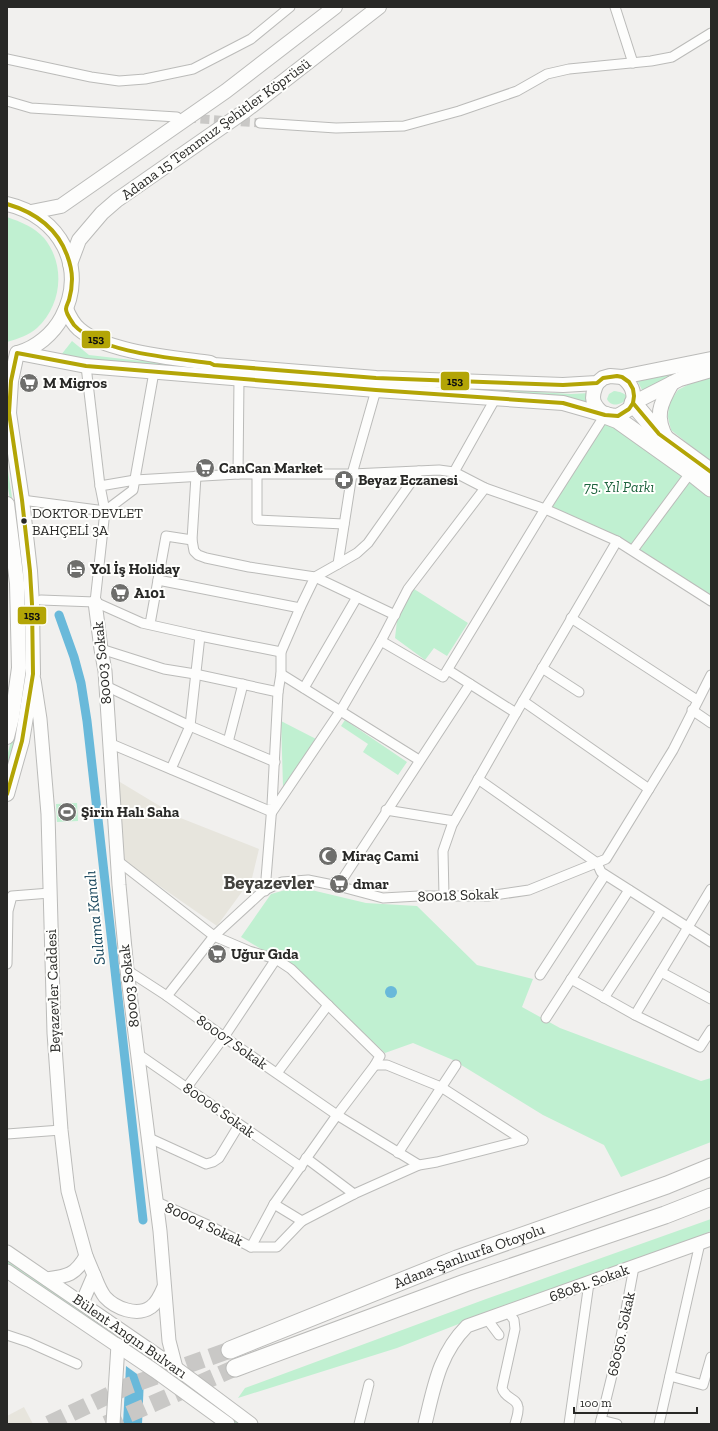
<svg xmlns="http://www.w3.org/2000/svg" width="718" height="1431" viewBox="0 0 718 1431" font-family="'Zilla Slab',serif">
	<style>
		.built { fill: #e7e5dd }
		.green { fill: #c0f0d1 }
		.water { fill: #69b9da }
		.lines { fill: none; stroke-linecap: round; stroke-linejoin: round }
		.canal { stroke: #69b9da; stroke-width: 9 }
		.street-tunnel { stroke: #c9c8c6; stroke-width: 9; stroke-dasharray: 9 4.5; stroke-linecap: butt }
		.highway-tunnel { stroke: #c9c8c6; stroke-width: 17; stroke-dasharray: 17 8; stroke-linecap: butt }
		.street-casing { stroke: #bbbbb9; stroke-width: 11 }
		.secondary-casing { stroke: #bbbbb9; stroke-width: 15 }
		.primary-casing { stroke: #bbbbb9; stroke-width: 16 }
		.highway-casing { stroke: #bbbbb9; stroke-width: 19 }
		.street { stroke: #fdfdfc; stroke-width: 9 }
		.secondary { stroke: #fdfdfc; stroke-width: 13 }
		.primary { stroke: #fdfdfc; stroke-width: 14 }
		.highway { stroke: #fdfdfc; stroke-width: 17 }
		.bus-1-casing { stroke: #fffffd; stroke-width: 7 }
		.bus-1 { stroke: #b3a506; stroke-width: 4 }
		.bus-dot { fill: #282826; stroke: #fffffd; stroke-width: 1.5 }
		.labels { text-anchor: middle; stroke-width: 4; stroke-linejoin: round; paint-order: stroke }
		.bus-label { font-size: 14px; fill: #282826; stroke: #fffffd; text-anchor: start }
		.street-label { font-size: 15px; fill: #282826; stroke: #fffffd }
		.poi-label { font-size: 15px; font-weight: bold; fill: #282826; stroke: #fffffd; text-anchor: start }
		.park-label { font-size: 15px; font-style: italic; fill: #1f643f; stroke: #fffffd }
		.water-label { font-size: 16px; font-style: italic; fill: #1a475d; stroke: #fffffd }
		.district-label { font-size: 19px; font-weight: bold; fill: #42413d; stroke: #fffffd }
		.line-badge { stroke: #fffffd; stroke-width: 1.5 }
		.pale-badge-label { font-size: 11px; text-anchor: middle; font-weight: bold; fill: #111 }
	</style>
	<rect width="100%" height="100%" fill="#f1f0ee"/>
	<!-- built -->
	<g class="built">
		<path d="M115 779 178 817 259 849 252 878 217 926 125 862 114 789Z"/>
		<path d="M24 1407 33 1424H7V1416Z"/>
	</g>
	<!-- green -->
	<g class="green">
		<path d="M7 217C21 222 34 227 44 238 66 265 62 305 37 328 29 335 18 339 7 342Z"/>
		<path d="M72 341 89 355 132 360 436 386 571 394 590 393V403L570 399 85 362 61 355Z"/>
		<path d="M711 365 643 392 637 380Z"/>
		<path d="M711 377V462L671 430 668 417 669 403 678 390 695 381Z"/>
		<path d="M614 391C620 392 624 392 628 398 622 405 611 408 607 399L609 394Z"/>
		<path d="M605 415 711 488V601L633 550 545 509Z"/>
		<path d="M7 464 25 583 26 621V674L21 717 7 773V757L17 716 15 529 7 482Z"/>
		<path d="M414 589 468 623 447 656 434 648 425 660 395 638 398 612 400 605Z"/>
		<path d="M345 720 407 762 398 775 363 752 368 744 341 726Z"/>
		<path d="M281 721 318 740 287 787 283 786Z"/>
		<path d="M77 803 78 821 57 822 56 804Z"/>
		<path d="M303 888 366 903 417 906 477 965 533 979 522 1007 560 1028 701 1081 711 1078V1142L621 1177 604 1145 543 1115 453 1060 413 1043 385 1053 296 970 241 937 271 894 289 889Z"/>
		<path d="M711 1219V1231L697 1237 603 1272 510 1304 397 1348 238 1398 245 1388 486 1299Z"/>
		<path d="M7 1260 121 1337 240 1424H236L119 1339 7 1263Z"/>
	</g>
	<!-- water -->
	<g class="water">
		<circle cx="391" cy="992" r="6"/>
		<path d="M126 1366 144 1379 142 1424H123Z"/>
	</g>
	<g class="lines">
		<!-- canal -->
		<path class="canal" d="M59 615 74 657 81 683 87 721 143 1220"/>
		<!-- street-tunnel -->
		<path class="street-tunnel" d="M187 118 260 123"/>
		<!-- highway-tunnel -->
		<g class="highway-tunnel">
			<path d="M49 1424 128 1386 230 1350"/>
			<path d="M106 1424 235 1368"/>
		</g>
		<defs>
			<g id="street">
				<path d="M615 7 633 63"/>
				<path d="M7 59 91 77 119 81 145 79 193 69 251 39 290 7"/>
				<path d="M7 101 31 108 177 117"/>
				<path d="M260 123 336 128 404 126 459 111 517 91 547 74 569 69 651 61 672 57 711 33"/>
				<path d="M86 366 100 486"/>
				<path d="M454 472 495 399"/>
				<path d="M238 474 239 379"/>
				<path d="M257 474V520L344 524"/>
				<path d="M196 476 192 540 194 551 198 555 206 558 249 567 315 577 395 615"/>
				<path d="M22 500 105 511 133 490 154 372"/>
				<path d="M633 550 691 472"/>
				<path d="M338 564 357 553 368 543 419 471"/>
				<path d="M158 580 300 608"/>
				<path d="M41 600 95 602 142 623 200 636 281 652"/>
				<path d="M95 602 105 511 100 486 135 480 238 474H352L439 470 454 472 485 488 545 509 617 541 711 601"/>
				<path d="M571 618 697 700"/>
				<path d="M150 624 166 536 192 540"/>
				<path d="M381 641 443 677 545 509 605 415"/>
				<path d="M101 649 164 669 195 674 278 692"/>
				<path d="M542 668 579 692"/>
				<path d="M448 670 516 713"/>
				<path d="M281 674 419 760"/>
				<path d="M106 686 190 726 275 762"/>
				<path d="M304 688 357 597"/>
				<path d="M523 701 649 789"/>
				<path d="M692 710 711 723"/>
				<path d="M228 742 243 684"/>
				<path d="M109 743 272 812 341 710 381 641 408 589 485 488"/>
				<path d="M171 769 190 726 200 636"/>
				<path d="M478 779 597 863 601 872 711 942"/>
				<path d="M386 810 454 821"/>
				<path d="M118 861 214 936 249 951 276 959 291 969 328 1005 277 1073"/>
				<path d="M338 886 470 684"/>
				<path d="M265 891 272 805 278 692 281 674V652L300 608 315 577 338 564 352 474 376 390"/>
				<path d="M444 896 443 851 452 825 516 713 617 541"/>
				<path d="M7 964 8 911 12 896 50 893"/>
				<path d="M127 970 167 996 224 1037 337 1115 419 1165"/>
				<path d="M661 972 711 999"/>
				<path d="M540 975 605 875"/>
				<path d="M571 979 635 1015 700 1047 711 1030"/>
				<path d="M167 996 214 936 263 891 282 882 308 880 338 886 383 898 419 896H488L529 890 606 859 673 750 711 675"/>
				<path d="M604 998 661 911"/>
				<path d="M635 1015 711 889"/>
				<path d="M546 1018 629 890"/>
				<path d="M138 1054 301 1167"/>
				<path d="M375 1065H387L441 1087 523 1140"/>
				<path d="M187 1087 224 1037 276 959"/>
				<path d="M7 1134 61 1130"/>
				<path d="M147 1137 206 1164 213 1162 219 1158 239 1125"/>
				<path d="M398 1153 456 1065"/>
				<path d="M306 1158 354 1194"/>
				<path d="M155 1201 208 1225 251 1247 274 1204 337 1115 375 1065 380 1056 328 1005"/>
				<path d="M274 1204 302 1221 354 1194 419 1165 437 1162 523 1140"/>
				<path d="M251 1247H277L302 1221"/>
				<path d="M508 1312 514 1320 515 1329 502 1388C505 1399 517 1398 518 1407 519 1413 516 1419 515 1424"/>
				<path d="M487 1319 499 1335"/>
				<path d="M7 1335 28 1342 77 1364"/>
				<path d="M670 1376 703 1385 711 1357"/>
				<path d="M601 1420 617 1424"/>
				<path d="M359 1424 369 1384"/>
				<path d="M569 1424 589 1283"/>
				<path d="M600 1424 619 1347 634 1267"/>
				<path d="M659 1424 700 1243"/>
			</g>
			<g id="secondary">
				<path d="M95 602 101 649 105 671 119 885 127 970 160 1231 169 1341 176 1368"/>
				<path d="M34 680 40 719 48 814 54 1033 61 1130 68 1191 86 1256 94 1275 82 1303"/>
				<path d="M7 1252 176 1368 251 1424"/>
				<path d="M7 1271 155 1371 228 1424"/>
				<path d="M94 1275C97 1282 100 1291 105 1297 115 1308 137 1317 151 1307 157 1303 161 1294 164 1287"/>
				<path d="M47 1279C68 1276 75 1275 86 1256"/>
				<path d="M113 1424 118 1345"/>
				<path d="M425 1424C434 1387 439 1354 467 1326L711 1239"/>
			</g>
			<g id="primary">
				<path d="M7 204C60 216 88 268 62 317 53 334 36 348 18 353"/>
				<path d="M31 212 61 206 226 91 335 7"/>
				<path d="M70 264 79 240 102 213 117 200 245 111 379 7"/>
				<path d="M66 309C69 316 73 324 79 329 105 352 176 358 210 363L214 365 376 378 563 385 597 383 603 378 610 376 622 377 711 359"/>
				<path d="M19 353 86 366 376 390 563 403 605 415 618 416 629 409 633 403 680 379 711 370"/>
				<path d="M622 377C631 384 635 391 633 403"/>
				<path d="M597 383C590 398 592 405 605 415"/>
				<path d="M667 439C654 417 660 404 672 383"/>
				<path d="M7 504 17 583 19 668 12 717 7 737"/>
				<path d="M7 794 22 741 33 674 32 604 30 571 22 500 9 413 11 381 17 353"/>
			</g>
			<g id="highway">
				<path d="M633 403 659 434 711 472"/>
				<path d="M605 415 618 420 691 472 711 488"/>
				<path id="s1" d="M230 1350 457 1259 667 1185 711 1167"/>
				<path d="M235 1368 465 1283 665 1215 711 1197"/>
			</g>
		</defs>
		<!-- street casing -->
		<use href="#street" class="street-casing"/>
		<!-- secondary casing -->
		<use href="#secondary" class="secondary-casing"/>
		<!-- primary casing -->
		<use href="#primary" class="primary-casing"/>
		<!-- highway casing -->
		<use href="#highway" class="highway-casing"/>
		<!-- street -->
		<use href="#street" class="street"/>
		<!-- secondary -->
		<use href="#secondary" class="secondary"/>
		<!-- primary -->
		<use href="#primary" class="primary"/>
		<!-- highway -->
		<use href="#highway" class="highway"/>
		<defs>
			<g id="bus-1">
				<path d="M7 204C34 212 57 228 67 255 70 263 72 271 72 279 72 286 71 293 69 300 68 303 66 306 66 309 66 314 71 320 74 325 100 353 173 358 210 363L214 365 376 378 563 385 597 383 603 378 617 376 622 377 629 382 633 389 634 396 633 403 629 409 618 416 605 415 563 403 376 390 86 366 17 353 11 381 9 413 22 500 30 571 32 604 33 674 22 741 7 794"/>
				<path d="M633 403 659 434 711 472"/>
			</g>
		</defs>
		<!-- bus-1 casing -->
		<use href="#bus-1" class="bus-1-casing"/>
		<!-- bus-1 -->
		<use href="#bus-1" class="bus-1"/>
	</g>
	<!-- icons -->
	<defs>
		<symbol id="supermarket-disc" viewBox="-11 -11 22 22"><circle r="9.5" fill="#6e6e6c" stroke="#fffffd"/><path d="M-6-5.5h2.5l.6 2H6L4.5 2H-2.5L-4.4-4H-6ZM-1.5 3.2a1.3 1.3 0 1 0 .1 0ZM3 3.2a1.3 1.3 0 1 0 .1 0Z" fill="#fff"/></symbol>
		<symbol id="pharmacy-disc" viewBox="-11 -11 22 22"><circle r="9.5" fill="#6e6e6c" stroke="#fffffd"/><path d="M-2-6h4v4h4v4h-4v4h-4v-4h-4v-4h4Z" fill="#fff"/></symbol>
		<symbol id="hotel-disc" viewBox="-11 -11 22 22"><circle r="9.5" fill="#6e6e6c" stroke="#fffffd"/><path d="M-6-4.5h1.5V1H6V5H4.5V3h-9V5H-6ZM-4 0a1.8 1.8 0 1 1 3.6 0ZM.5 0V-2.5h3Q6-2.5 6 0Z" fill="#fff"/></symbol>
		<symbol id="stadium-disc" viewBox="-11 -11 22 22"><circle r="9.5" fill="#6e6e6c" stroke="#fffffd"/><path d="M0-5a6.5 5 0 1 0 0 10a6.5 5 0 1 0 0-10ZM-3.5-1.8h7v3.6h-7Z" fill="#fff"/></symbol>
		<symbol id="mosque-disc" viewBox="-11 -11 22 22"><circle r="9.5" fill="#6e6e6c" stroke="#fffffd"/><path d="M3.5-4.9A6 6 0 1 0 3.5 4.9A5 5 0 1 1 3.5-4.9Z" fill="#fff"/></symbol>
	</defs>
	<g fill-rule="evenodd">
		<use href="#supermarket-disc" x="18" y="372" width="22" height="22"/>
		<use href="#supermarket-disc" x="194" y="457" width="22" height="22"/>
		<use href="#pharmacy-disc" x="333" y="469" width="22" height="22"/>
		<use href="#hotel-disc" x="65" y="558" width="22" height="22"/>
		<use href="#supermarket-disc" x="109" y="582" width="22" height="22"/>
		<use href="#stadium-disc" x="56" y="801" width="22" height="22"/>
		<use href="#mosque-disc" x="317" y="845" width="22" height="22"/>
		<use href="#supermarket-disc" x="328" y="873" width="22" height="22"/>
		<use href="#supermarket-disc" x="206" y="943" width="22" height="22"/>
	</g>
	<!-- markers -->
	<circle class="bus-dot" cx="24" cy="521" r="3.5"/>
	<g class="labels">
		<!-- bus labels -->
		<g class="bus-label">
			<text x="32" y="518">DOKTOR DEVLET<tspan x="32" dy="17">BAHÇELİ 3A</tspan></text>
		</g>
		<!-- street labels -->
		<g class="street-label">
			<text transform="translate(216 129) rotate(-36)" y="5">Adana 15 Temmuz Şehitler Köprüsü</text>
			<text transform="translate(102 663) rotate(-96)" y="5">80003 Sokak</text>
			<text transform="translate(458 895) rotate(-2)" y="5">80018 Sokak</text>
			<text transform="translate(129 986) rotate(-97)" y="5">80003 Sokak</text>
			<text transform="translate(53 991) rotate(-92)" y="5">Beyazevler Caddesi</text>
			<text transform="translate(232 1042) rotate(35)" y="5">80007 Sokak</text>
			<text transform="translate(219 1110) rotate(35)" y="5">80006 Sokak</text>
			<text transform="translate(204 1224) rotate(25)" y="5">80004 Sokak</text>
			<text dy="5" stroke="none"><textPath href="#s1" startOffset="257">Adana-Şanlıurfa Otoyolu</textPath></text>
			<text transform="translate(589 1283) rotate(-20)" y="5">68081. Sokak</text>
			<text transform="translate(621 1334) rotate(-78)" y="5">68050. Sokak</text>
			<text transform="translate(130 1336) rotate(35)" y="5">Bülent Angın Bulvarı</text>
		</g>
		<!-- poi labels -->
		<g class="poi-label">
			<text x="43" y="388">M Migros</text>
			<text x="219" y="473">CanCan Market</text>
			<text x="358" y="485">Beyaz Eczanesi</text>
			<text x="90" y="574">Yol İş Holiday</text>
			<text x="134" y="598">A101</text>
			<text x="81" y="817">Şirin Halı Saha</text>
			<text x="342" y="861">Miraç Cami</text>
			<text x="353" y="889">dmar</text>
			<text x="231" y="959">Uğur Gıda</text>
		</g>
		<!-- park labels -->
		<g class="park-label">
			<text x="619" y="492">75. Yıl Parkı</text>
		</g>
		<!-- water labels -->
		<g class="water-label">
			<text transform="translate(94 918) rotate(-96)" y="6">Sulama Kanalı</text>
		</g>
		<!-- district labels -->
		<g class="district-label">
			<text x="269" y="889">Beyazevler</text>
		</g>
	</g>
	<g class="line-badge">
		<rect x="81" y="330" width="30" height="19" rx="4" fill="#b3a506"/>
		<rect x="440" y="371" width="30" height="20" rx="4" fill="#b3a506"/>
		<rect x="17" y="606" width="30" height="19" rx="4" fill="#b3a506"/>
	</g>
	<g class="pale-badge-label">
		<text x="96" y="343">153</text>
		<text x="455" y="385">153</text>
		<text x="32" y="619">153</text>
	</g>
	<!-- border -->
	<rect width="718" height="1431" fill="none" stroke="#282826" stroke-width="16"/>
	<!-- scale -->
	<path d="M574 1407v6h123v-6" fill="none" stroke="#282826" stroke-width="2"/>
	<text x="580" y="1407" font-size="12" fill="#282826" stroke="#fffffd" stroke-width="3" paint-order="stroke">100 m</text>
</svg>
